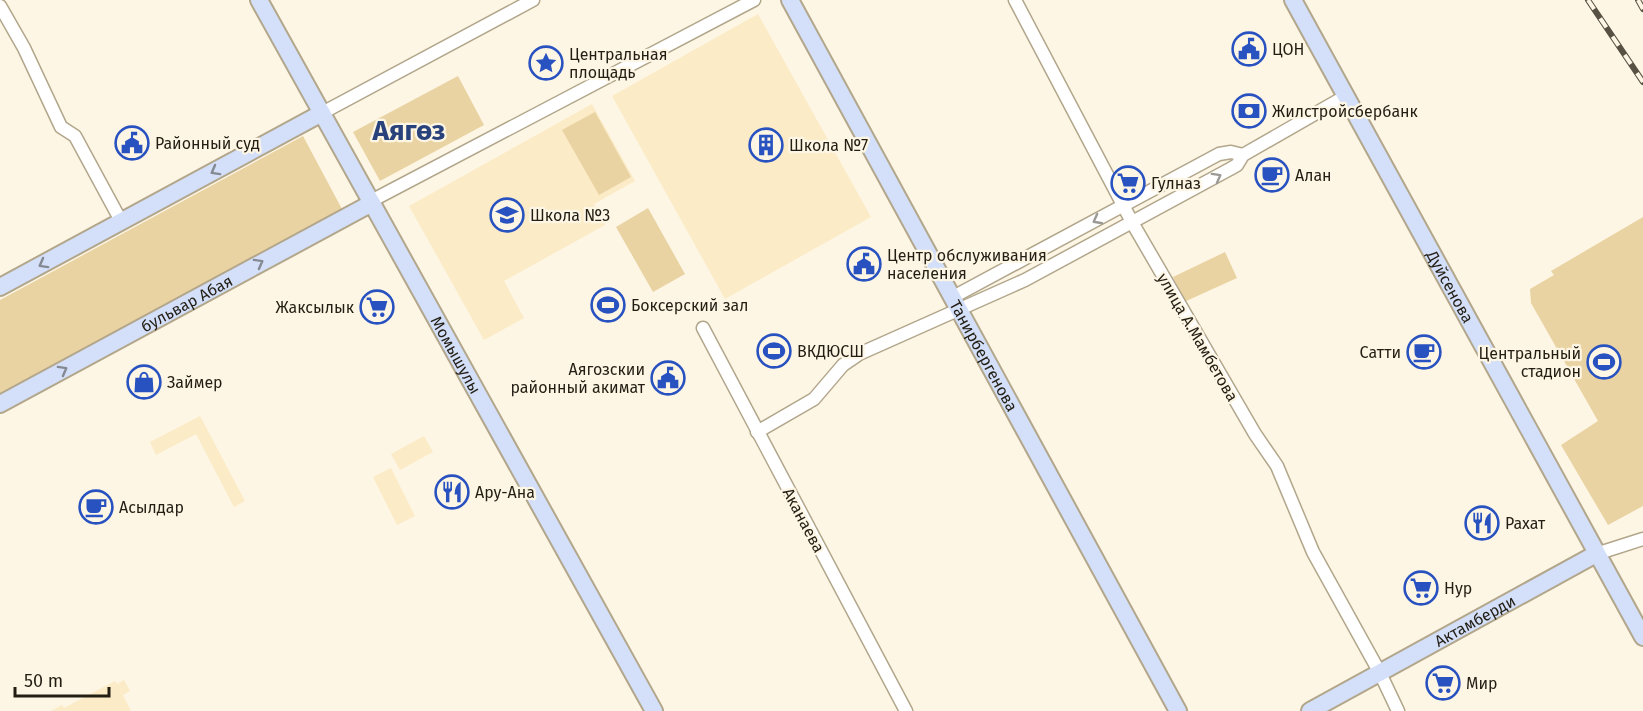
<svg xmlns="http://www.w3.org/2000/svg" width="1643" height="711" viewBox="0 0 1643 711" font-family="'Fira Sans',sans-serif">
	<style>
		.built { fill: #fbebc6 }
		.green { fill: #ead3a2 }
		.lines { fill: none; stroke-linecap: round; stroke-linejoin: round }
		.street-casing { stroke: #b2a68b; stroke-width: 15 }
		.secondary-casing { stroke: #b2a68b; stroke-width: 20 }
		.street { stroke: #fff; stroke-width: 12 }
		.secondary { stroke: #d4e0fa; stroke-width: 16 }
		.rail-casing { stroke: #575144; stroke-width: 6 }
		.rail { stroke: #fef6e5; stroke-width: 4; stroke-dasharray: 11; stroke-linecap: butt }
		.oneway { stroke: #848992 }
		.oneway2 { stroke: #9c9a95 }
		.labels { text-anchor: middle; stroke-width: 4.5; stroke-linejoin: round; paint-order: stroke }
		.poi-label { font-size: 16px; fill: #231e13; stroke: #fef6e5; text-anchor: start }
		.street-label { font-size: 16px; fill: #231e13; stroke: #fef6e5 }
		.town-label { font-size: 28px; font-weight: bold; fill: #2a427b; stroke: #fef6e5 }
	</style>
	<rect width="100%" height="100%" fill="#fef6e5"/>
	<!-- built -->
	<g class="built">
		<path d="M758 14 871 217 725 299 612 96Z"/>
		<path d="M592 104 635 181 594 204 605 225 504 281 524 318 484 340 409 206Z"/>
		<path d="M200 416 245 501 234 507 196 434 156 455 150 442Z"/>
		<path d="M424 436 433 452 400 470 391 454Z"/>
		<path d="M391 468 415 516 397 525 373 477Z"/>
		<path d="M124 680 130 691 123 695 131 711H51L62 705 64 708 115 681 117 684Z"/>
	</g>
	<!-- green -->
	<g class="green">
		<path d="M458 76 484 125 380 181 353 132Z"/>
		<path d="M595 112 631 177 599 195 562 130Z"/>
		<path d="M303 136 342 209 0 393V300Z"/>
		<path d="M648 208 685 274 653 292 616 227Z"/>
		<path d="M1643 217V506L1608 525 1561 445 1598 421 1531 303 1530 289 1554 275 1551 271Z"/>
		<path d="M1225 252 1237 278 1184 302 1173 277Z"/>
	</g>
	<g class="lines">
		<defs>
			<g id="street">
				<path d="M1015 0 1133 224 1255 434 1277 466 1313 552 1380 673 1398 711"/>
				<path d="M0 6 24 48 61 127 75 136 121 221"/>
				<path d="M322 113 533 0"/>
				<path d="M371 201 754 0"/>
				<path d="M953 297 1219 154 1231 152 1243 155"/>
				<path d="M703 328 906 711"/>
				<path d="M757 432 814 399 843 365 859 354 1025 280 1230 169 1237 165 1243 155 1346 96"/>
				<path d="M1596 554 1643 539"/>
			</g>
			<g id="secondary">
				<path id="s1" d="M259 0 654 711"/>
				<path id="s2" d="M790 0 1178 711"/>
				<path id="s3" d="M1293 0 1643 637"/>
				<path d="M0 287 322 113"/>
				<path id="s4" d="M0 404 372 203"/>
				<path id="s5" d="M1310 711 1596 554"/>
			</g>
		</defs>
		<!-- street casing -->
		<use href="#street" class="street-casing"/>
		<!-- secondary casing -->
		<use href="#secondary" class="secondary-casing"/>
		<!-- street -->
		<use href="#street" class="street"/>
		<!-- secondary -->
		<use href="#secondary" class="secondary"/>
		<defs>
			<g id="rail">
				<path d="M1588 0 1643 82"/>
				<path d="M1638 0 1643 9"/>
			</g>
		</defs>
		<!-- rail casing -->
		<use href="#rail" class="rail-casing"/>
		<!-- rail -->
		<use href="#rail" class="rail"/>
	</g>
	<!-- one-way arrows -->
	<defs><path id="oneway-chevron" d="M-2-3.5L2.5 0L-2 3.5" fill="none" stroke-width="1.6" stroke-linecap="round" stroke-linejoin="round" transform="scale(1.5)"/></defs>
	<g class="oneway">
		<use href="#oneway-chevron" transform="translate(215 171) rotate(151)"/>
		<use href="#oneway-chevron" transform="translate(259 263) rotate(-29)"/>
		<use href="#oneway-chevron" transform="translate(43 264) rotate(151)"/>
		<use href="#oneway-chevron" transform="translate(63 370) rotate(-29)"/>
	</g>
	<g class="oneway2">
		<use href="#oneway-chevron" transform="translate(1217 177) rotate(-29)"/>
		<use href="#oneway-chevron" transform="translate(1097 220) rotate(152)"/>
	</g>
	<!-- icons -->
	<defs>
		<symbol id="civic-ring" viewBox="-11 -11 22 22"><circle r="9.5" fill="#fef6e5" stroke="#2952c1" stroke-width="1.5"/><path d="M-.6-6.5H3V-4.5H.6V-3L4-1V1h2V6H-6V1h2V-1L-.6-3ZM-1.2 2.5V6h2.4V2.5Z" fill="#2952c1"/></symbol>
		<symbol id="sight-ring" viewBox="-11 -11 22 22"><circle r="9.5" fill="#fef6e5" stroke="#2952c1" stroke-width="1.5"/><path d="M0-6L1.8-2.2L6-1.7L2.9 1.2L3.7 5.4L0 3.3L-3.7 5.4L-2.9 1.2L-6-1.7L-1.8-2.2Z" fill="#2952c1"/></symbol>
		<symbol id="bank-ring" viewBox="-11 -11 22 22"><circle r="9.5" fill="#fef6e5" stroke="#2952c1" stroke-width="1.5"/><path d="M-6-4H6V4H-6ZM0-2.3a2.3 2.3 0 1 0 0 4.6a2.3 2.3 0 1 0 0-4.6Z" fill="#2952c1"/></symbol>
		<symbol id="building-ring" viewBox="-11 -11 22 22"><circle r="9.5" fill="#fef6e5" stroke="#2952c1" stroke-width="1.5"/><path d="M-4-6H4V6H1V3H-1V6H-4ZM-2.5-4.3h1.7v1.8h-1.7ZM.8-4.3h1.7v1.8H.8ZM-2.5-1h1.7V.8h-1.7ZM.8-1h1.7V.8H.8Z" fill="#2952c1"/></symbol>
		<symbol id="cafe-ring" viewBox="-11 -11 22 22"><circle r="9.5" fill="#fef6e5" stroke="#2952c1" stroke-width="1.5"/><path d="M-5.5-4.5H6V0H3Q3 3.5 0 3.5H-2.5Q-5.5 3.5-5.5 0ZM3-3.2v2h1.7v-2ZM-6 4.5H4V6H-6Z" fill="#2952c1"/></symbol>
		<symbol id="supermarket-ring" viewBox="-11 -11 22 22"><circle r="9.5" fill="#fef6e5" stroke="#2952c1" stroke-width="1.5"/><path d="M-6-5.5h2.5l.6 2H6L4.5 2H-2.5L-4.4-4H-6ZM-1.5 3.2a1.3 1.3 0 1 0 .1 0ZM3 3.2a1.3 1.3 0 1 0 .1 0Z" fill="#2952c1"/></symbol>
		<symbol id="school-ring" viewBox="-11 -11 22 22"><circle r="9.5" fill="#fef6e5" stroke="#2952c1" stroke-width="1.5"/><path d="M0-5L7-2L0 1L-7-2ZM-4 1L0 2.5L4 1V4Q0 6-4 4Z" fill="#2952c1"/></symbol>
		<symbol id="stadium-ring" viewBox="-11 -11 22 22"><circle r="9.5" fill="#fef6e5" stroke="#2952c1" stroke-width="1.5"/><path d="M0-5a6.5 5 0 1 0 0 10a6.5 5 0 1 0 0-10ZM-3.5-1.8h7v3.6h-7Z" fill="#2952c1"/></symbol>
		<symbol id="shop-ring" viewBox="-11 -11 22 22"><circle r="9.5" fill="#fef6e5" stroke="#2952c1" stroke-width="1.5"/><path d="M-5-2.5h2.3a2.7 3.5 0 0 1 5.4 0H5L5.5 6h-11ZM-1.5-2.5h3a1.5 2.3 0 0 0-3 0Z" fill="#2952c1"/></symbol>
		<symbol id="restaurant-ring" viewBox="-11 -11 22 22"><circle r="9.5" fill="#fef6e5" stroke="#2952c1" stroke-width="1.5"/><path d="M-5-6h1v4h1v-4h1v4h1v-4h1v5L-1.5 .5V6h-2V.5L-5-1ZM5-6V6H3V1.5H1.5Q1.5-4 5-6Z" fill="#2952c1"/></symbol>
	</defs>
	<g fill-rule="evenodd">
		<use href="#civic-ring" x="1230" y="30" width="38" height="38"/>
		<use href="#sight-ring" x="527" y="44" width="38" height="38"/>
		<use href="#bank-ring" x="1230" y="92" width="38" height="38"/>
		<use href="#civic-ring" x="113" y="124" width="38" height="38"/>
		<use href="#building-ring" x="747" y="126" width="38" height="38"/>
		<use href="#cafe-ring" x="1253" y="156" width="38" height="38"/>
		<use href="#supermarket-ring" x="1109" y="164" width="38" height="38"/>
		<use href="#school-ring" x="488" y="196" width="38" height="38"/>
		<use href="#civic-ring" x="845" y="245" width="38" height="38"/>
		<use href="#stadium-ring" x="589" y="286" width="38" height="38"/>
		<use href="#supermarket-ring" x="358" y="288" width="38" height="38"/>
		<use href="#stadium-ring" x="755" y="332" width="38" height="38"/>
		<use href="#cafe-ring" x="1405" y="333" width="38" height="38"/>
		<use href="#stadium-ring" x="1585" y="343" width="38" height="38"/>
		<use href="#civic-ring" x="649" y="359" width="38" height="38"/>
		<use href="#shop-ring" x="125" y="363" width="38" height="38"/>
		<use href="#restaurant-ring" x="433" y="473" width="38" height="38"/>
		<use href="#cafe-ring" x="77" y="488" width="38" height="38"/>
		<use href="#restaurant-ring" x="1463" y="504" width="38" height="38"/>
		<use href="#supermarket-ring" x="1402" y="569" width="38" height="38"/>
		<use href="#supermarket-ring" x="1424" y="664" width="38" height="38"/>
	</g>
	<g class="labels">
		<!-- poi labels -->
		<g class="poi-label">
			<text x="1272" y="55">ЦОН</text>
			<text x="569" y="60">Центральная<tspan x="569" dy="18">площадь</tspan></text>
			<text x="1272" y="117">Жилстройсбербанк</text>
			<text x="155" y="149">Районный суд</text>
			<text x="789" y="151">Школа №7</text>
			<text x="1295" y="181">Алан</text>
			<text x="1151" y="189">Гулназ</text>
			<text x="530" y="221">Школа №3</text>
			<text x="887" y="261">Центр обслуживания<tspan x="887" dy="18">населения</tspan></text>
			<text x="631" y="311">Боксерский зал</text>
			<text x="354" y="313" text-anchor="end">Жаксылык</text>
			<text x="797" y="357">ВКДЮСШ</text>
			<text x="1401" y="358" text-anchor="end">Сатти</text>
			<text x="1581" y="359" text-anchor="end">Центральный<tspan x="1581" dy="18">стадион</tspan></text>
			<text x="645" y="375" text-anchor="end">Аягозскии<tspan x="645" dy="18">районный акимат</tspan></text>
			<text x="167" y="388">Займер</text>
			<text x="475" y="498">Ару-Ана</text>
			<text x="119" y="513">Асылдар</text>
			<text x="1505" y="529">Рахат</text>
			<text x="1444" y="594">Нур</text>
			<text x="1466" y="689">Мир</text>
		</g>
		<!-- street labels -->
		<g class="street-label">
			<text dy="6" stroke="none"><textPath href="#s3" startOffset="327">Дуйсенова</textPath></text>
			<text dy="6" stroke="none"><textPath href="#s4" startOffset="212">бульвар Абая</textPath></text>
			<text transform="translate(1198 337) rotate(60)" y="6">улица А.Мамбетова</text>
			<text dy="6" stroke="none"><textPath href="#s1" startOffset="406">Момышулы</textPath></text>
			<text dy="6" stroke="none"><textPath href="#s2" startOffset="405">Танирбергенова</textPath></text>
			<text transform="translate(804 520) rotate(62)" y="6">Аканаева</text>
			<text dy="6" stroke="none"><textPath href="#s5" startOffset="188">Актамберди</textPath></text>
		</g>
		<!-- town labels -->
		<g class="town-label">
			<text x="409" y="140">Аягөз</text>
		</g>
	</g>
	<!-- scale -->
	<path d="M15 687v9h94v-9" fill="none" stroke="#231e13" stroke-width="3"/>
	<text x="24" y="687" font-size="18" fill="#231e13" stroke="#fef6e5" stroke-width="4.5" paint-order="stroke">50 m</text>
</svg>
